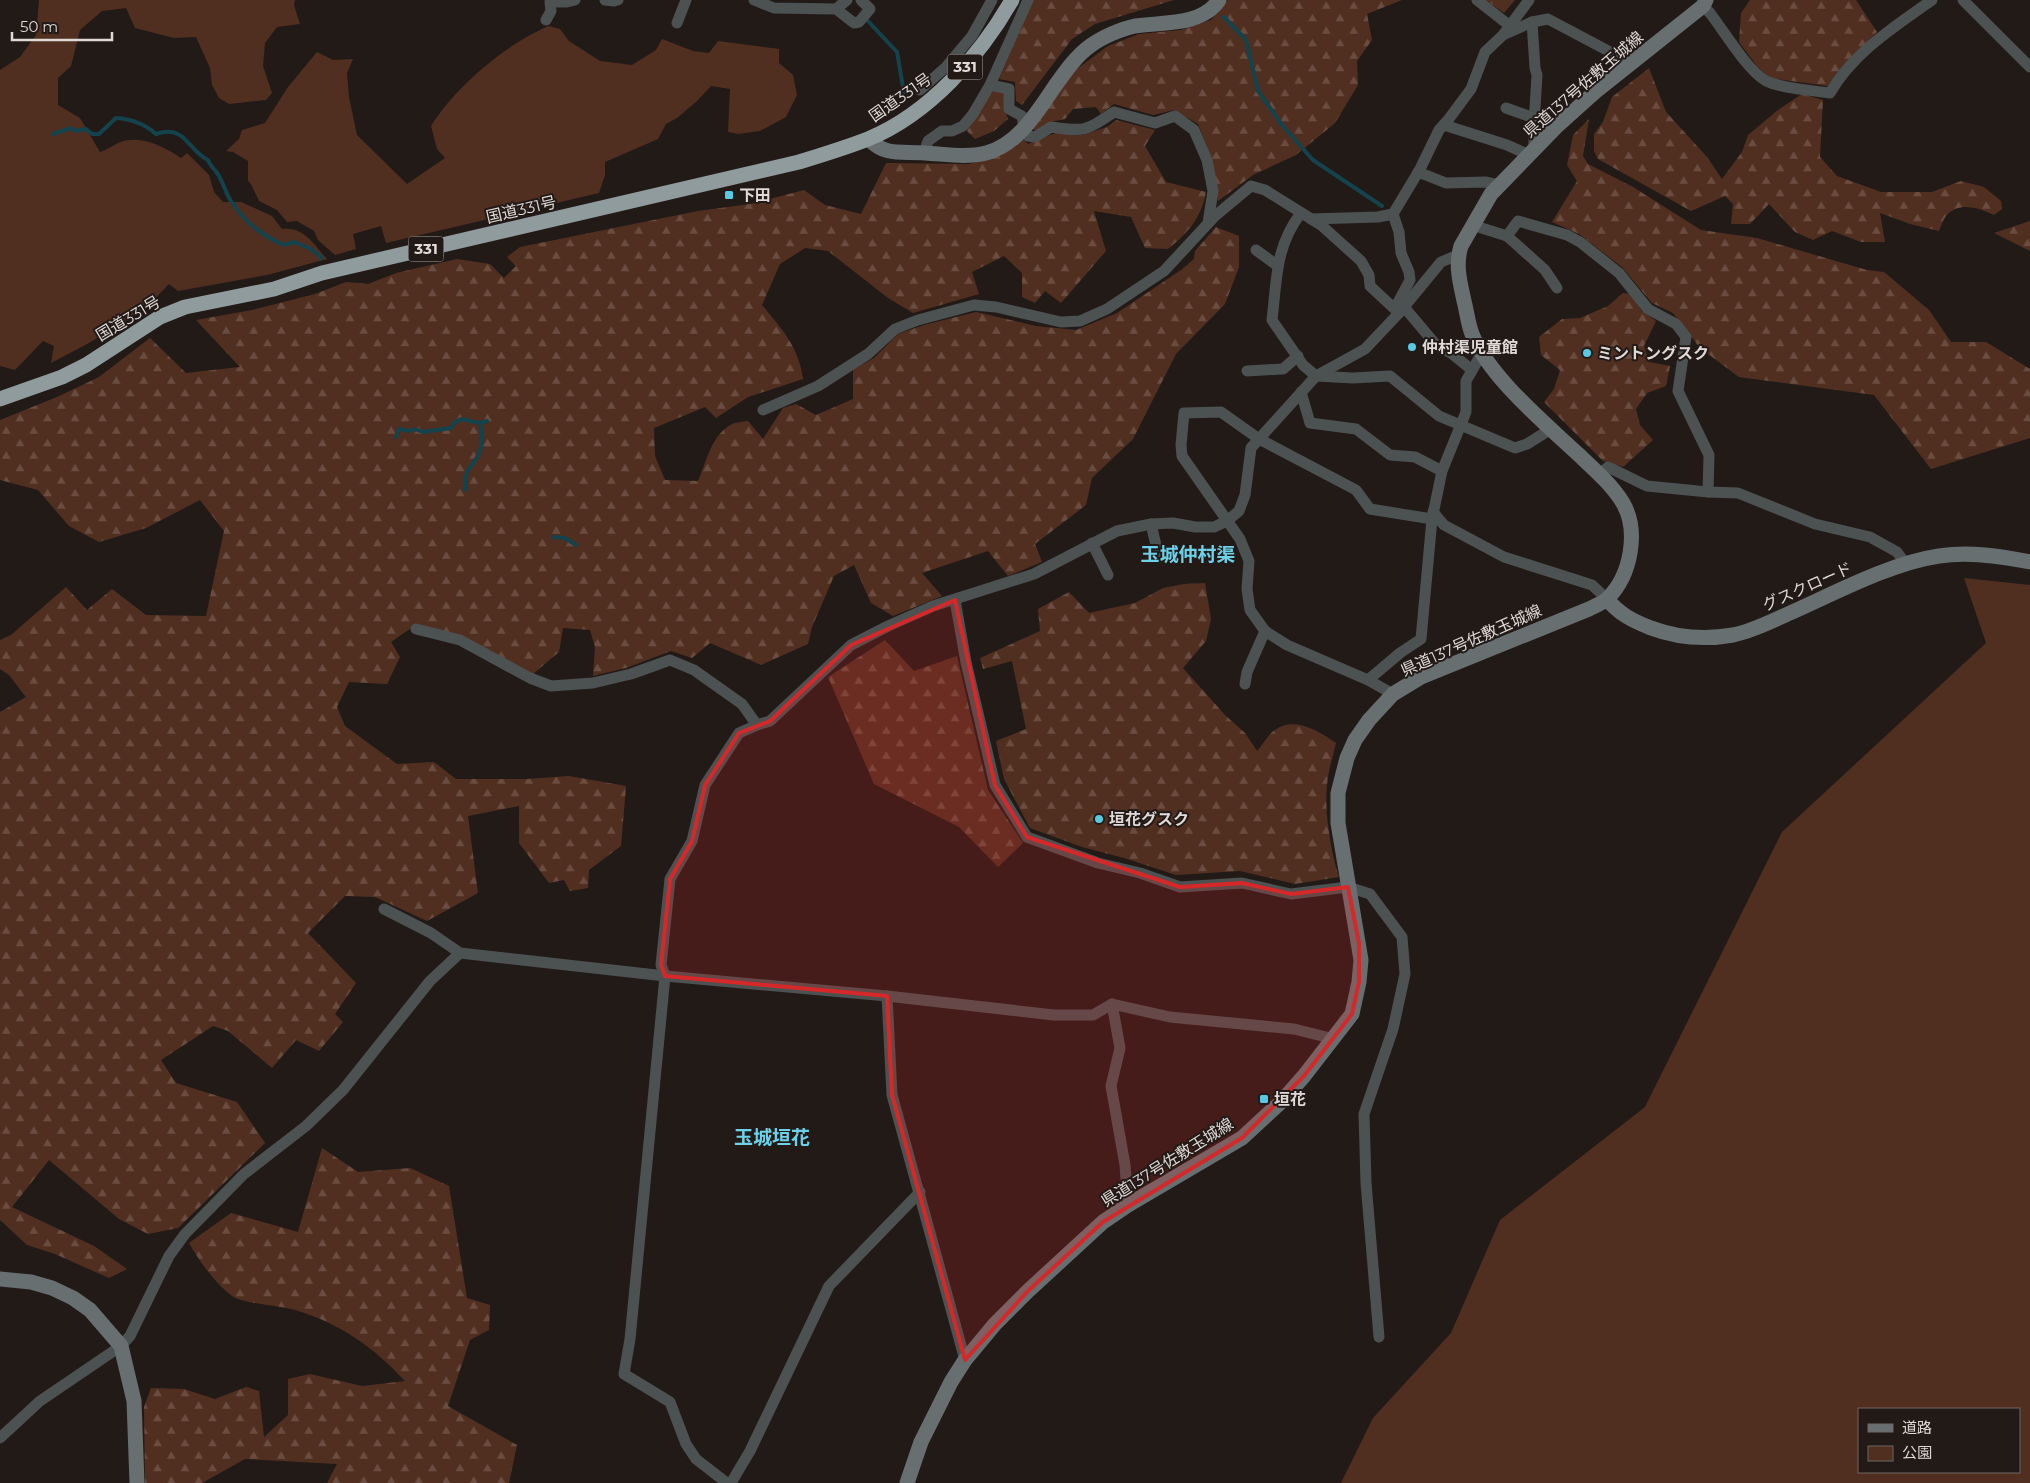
<svg xmlns="http://www.w3.org/2000/svg" width="2030" height="1483" viewBox="0 0 2030 1483" font-family="Montserrat,'Noto Sans JP',sans-serif">
	<style>
		.green { fill: #512f20; fill-rule: evenodd }
		.forest { fill: url(#forest-firs) }
		.lines { fill: none; stroke-linecap: round; stroke-linejoin: round }
		.stream { stroke: #13434d; stroke-width: 4 }
		.street { stroke: #4c5152; stroke-width: 11 }
		.secondary { stroke: #676f71; stroke-width: 15 }
		.highway { stroke: #909b9e; stroke-width: 15 }
		.marked { fill: #d62828; fill-opacity: 0.2; stroke: #d62828; stroke-width: 4; stroke-linejoin: round }
		.poi-dot { fill: #58c9e3; stroke: #221a17; stroke-width: 2 }
		.labels { text-anchor: middle; stroke-width: 4; stroke-linejoin: round; paint-order: stroke }
		.shield { fill: #221a17; stroke: #a6a09d; stroke-width: 1 }
		.shield-label { font-size: 15px; font-weight: bold; fill: #dfd9d7 }
		.street-label { font-size: 16px; fill: #dfd9d7; stroke: #221a17 }
		.poi-label { font-size: 16px; font-weight: bold; fill: #dfd9d7; stroke: #221a17; text-anchor: start }
		.quarter-label { font-size: 19px; font-weight: bold; fill: #6cd1e9; stroke: #221a17 }
	</style>
	<defs>
		<pattern id="forest-firs" width="22" height="20" patternUnits="userSpaceOnUse" patternTransform="scale(1.25)"><rect width="22" height="20" fill="#512f20"/><path d="M5 1l3.5 6h-7zM16 11l3.5 6h-7z" fill="#6a4d40"/></pattern>
	</defs>
	<rect width="100%" height="100%" fill="#221a17"/>
	<!-- green -->
	<g class="green">
		<path d="M39 0H295L294 5 300 24 277 27 265 43 263 66 272 93 266 100 229 104 219 98 212 85 210 68 196 37 174 38 135 28 126 8 102 11 80 30 71 66 58 78V105L80 118 100 152C106 150 112 146 118 143 139 134 163 146 181 158L187 153 209 175 214 192 223 202H241L272 216 282 229C305 227 313 244 327 259L267 275 178 291 169 284 145 309 87 344 51 363 54 346 43 341 15 370 0 366V70L20 57 36 35Z"/>
		<path d="M549 26 560 29 569 41 600 61 632 65 656 50 662 39 693 51 709 53 718 41 779 49V63L793 75 797 95 786 117 760 131 738 134 728 132 730 89 711 86 697 101 677 118 666 124 658 139 605 162V175L599 193 386 243 381 226 353 234 356 249 335 255 318 240 314 231 297 221 287 222 277 210 259 201 251 184 248 181V161L233 152 226 151 239 139 242 130 265 123 288 87 317 52 333 60 353 59 347 73 349 97 357 135 407 184 445 158 437 149 431 126C455 87 507 43 549 26Z"/>
		<path d="M1964 578 2030 585V1483H1341L1373 1418 1451 1333 1500 1220 1645 1107 1782 832 1986 643ZM1859 1409H2019V1472H1859Z"/>
	</g>
	<!-- forest -->
	<g class="forest">
		<path d="M1033 0H1174L1095 24 1072 39 1022 105 1016 101 1015 82 999 79Z"/>
		<path d="M1228 0H1402L1367 14 1372 40 1357 61 1358 85 1335 123 1296 155 1253 175 1218 201 1212 158 1198 124 1174 110 1153 115 1114 104 1101 114 1096 107 1073 109 1065 119 1050 122 1036 131 1031 128 1066 77 1108 46 1139 34 1181 30 1211 20Z"/>
		<path d="M1486 0H1515L1504 13Z"/>
		<path d="M1750 0H1856L1877 32 1840 69 1828 86 1769 78 1757 66 1739 42 1741 13Z"/>
		<path d="M1649 68 1666 112 1707 157 1722 179 1742 152 1748 135 1778 110 1802 94 1823 100 1820 157 1837 176 1881 192H1932L1961 181 1984 187 2001 201 2002 209 1994 215C1979 208 1959 201 1946 216 1943 220 1941 226 1939 231L1910 224 1880 213 1885 242H1861L1832 231 1813 240 1795 232 1769 204 1750 224H1731L1733 204 1725 196 1691 211 1598 159 1594 151V134L1603 122 1612 97Z"/>
		<path d="M992 91 1004 93 1005 111 1008 119 994 131 975 139 967 131Z"/>
		<path d="M1589 119 1583 156 1588 164 1633 187 1701 230 1757 238 1867 270 1884 272 1929 310 1951 342H1986L2030 369V438L1931 469 1874 395 1739 377 1700 348 1673 313 1652 303 1622 267 1579 234 1552 222 1577 181 1567 165 1573 135Z"/>
		<path d="M1116 120 1155 130 1145 146 1166 182 1206 192C1201 218 1189 232 1168 249L1145 248 1131 217 1094 211 1106 251 1061 303 1045 291 1035 303 1022 297V273L1004 256 972 272 979 294 913 313 888 298 828 251 805 248 780 264 762 305C781 328 799 347 803 379L748 397 716 418 705 407 654 428 655 456 665 480 698 481C707 461 711 435 732 424 736 422 743 422 748 421L763 439 783 408 796 404 816 415 853 399V370L874 358 898 334 924 325 976 312 1036 326 1076 330 1117 313 1181 270 1194 259 1195 251 1216 227 1239 236V267L1225 304 1176 354 1133 439 1092 478 1086 505 1035 544 1042 562 1008 576 988 551 922 573 942 596 893 616 871 603 854 565 834 576 812 627 808 644 761 665 710 643 692 658 671 651 626 668 593 676 595 647 590 630 563 628 559 652 533 674 417 624 391 642 400 657 387 684 349 682 337 707 345 726 397 764 434 762 456 779H527L569 776 626 786 621 846 589 870 588 888 570 891 564 880 549 883 519 843V806L468 816 478 893 427 921 375 897 345 896 308 933 356 983 335 1014 343 1022 319 1051 296 1040 272 1068 228 1031 213 1026 161 1060 176 1083 237 1102 265 1143 178 1228 148 1234 119 1219 49 1160 12 1207 94 1246 127 1269 109 1278 55 1254 27 1245 0 1220V712L26 697 9 675 0 669V640L11 635 66 587 87 610 112 589 146 615 206 616 224 531 200 500 146 528 99 542 69 526 38 490 0 480V420L57 397 99 377 150 338 186 373 240 367 196 320 252 310 315 294 346 282 368 284 396 273 457 259 490 264 504 278 516 266 507 257 520 247 698 211 750 204 804 190 825 205 861 214 886 163 969 164 1001 155 1021 137 1028 144 1050 135 1060 132 1083 135 1107 127Z"/>
		<path d="M2030 221V251L1994 233Z"/>
		<path d="M1623 293 1630 294 1642 311 1656 321 1644 346 1649 362 1670 366 1666 386 1647 393 1636 409 1640 425 1653 440 1623 467 1603 461 1544 402 1554 389 1560 370 1541 355 1539 337 1562 319 1580 318 1608 306Z"/>
		<path d="M1205 583 1211 619 1206 641 1183 668 1225 715 1245 733 1257 751C1263 745 1268 734 1275 730 1295 716 1318 731 1336 743 1333 757 1328 771 1327 785 1324 811 1331 852 1339 877L1295 884 1240 871 1176 875 1124 858 1082 847 1030 828 1004 779 996 741 1026 729 1012 661 983 669 980 658 1040 631 1038 609 1069 592 1089 613 1135 603 1163 588 1184 584Z"/>
		<path d="M885 640 914 671 957 656 988 790 1023 843 998 867 959 827 874 784 828 677Z"/>
		<path d="M322 1148 358 1172 410 1168 449 1186 467 1298 490 1305 489 1330 470 1340 448 1406 517 1445 509 1483H327L337 1464 245 1459 202 1483H145L144 1407 151 1388 184 1389 215 1399 246 1387 259 1391 264 1437 288 1415V1379L310 1374 362 1386 405 1381C375 1348 338 1322 295 1310 282 1306 240 1303 232 1296 215 1283 199 1261 189 1243L231 1213 298 1232Z"/>
	</g>
	<g class="lines">
		<!-- stream -->
		<g class="stream">
			<path d="M1224 17 1246 40 1258 91 1282 125 1313 160 1382 206"/>
			<path d="M867 20 897 52 904 93"/>
			<path d="M53 134 71 128 75 131 86 129 92 134H99L116 118C131 119 145 124 156 134 186 124 188 151 208 160 210 166 214 168 217 173 223 181 225 192 231 201 244 221 262 236 284 245L294 242 311 249 322 258"/>
			<path d="M396 437 399 429 410 431 415 429 423 432 451 428 454 423 461 419 480 423"/>
			<path d="M466 490C463 465 473 470 480 451 483 442 482 432 480 423L487 421"/>
			<path d="M553 537 565 538 576 545"/>
		</g>
		<!-- street -->
		<g class="street">
			<path d="M605 0 614 1 618 0"/>
			<path d="M754 0 774 8 836 9 854 23 859 22 870 9 861 0"/>
			<path d="M1477 0 1510 26"/>
			<path d="M1963 0 2030 67"/>
			<path d="M1703 6 1710 13C1723 30 1748 71 1766 81 1783 89 1811 90 1830 93 1854 52 1894 27 1932 0"/>
			<path d="M836 9 847 0"/>
			<path d="M546 20 551 11 550 2H567L575 0"/>
			<path d="M1532 22 1535 68 1537 75 1534 125V149"/>
			<path d="M677 23 686 0"/>
			<path d="M1505 34 1532 22 1548 19 1616 55 1628 66"/>
			<path d="M990 85 1009 89V109L1022 116 1024 128 1028 136 1035 137 1051 127C1085 132 1086 131 1114 112L1155 123 1175 116 1194 130 1207 160 1213 191 1208 223"/>
			<path d="M920 90 946 67 972 36 992 0"/>
			<path d="M1506 108 1534 118"/>
			<path d="M1444 125 1507 145 1529 155"/>
			<path d="M924 153 928 141 942 131H952L963 126 973 114 990 85 1028 0"/>
			<path d="M1418 172 1446 183 1485 182 1499 185"/>
			<path d="M1301 213C1275 247 1277 279 1272 320L1303 365 1316 376 1353 378 1390 376 1439 416 1515 448 1527 444 1551 429"/>
			<path d="M1393 214 1399 232 1401 253 1409 272 1410 280 1395 308"/>
			<path d="M1311 219 1378 217 1393 214 1420 169 1439 130 1448 120 1471 89 1485 52 1503 35 1529 0"/>
			<path d="M1472 225 1507 236 1518 221 1567 235 1580 242 1619 273 1648 309 1676 324 1686 337 1678 391 1709 455 1708 492"/>
			<path d="M1507 236 1545 270 1557 288"/>
			<path d="M1256 250 1278 266"/>
			<path d="M1404 307 1437 346 1451 353 1472 370"/>
			<path d="M1247 371 1283 369 1298 356"/>
			<path d="M1301 392 1310 423 1356 429 1390 455 1415 457 1442 471"/>
			<path d="M763 410 818 386 868 354 895 329 918 320 974 305 996 307 1061 322 1080 321 1107 309 1164 271 1215 216 1251 186 1265 190 1321 225 1361 261 1369 275 1370 286 1399 313"/>
			<path d="M1599 474 1608 467 1647 486 1708 492 1738 493 1815 524 1870 537 1897 552 1906 564"/>
			<path d="M1433 512 1444 525 1504 557 1592 585 1607 599"/>
			<path d="M1151 524 1159 558"/>
			<path d="M1092 543 1108 575"/>
			<path d="M955 600 966 662 995 785 1027 837 1098 863 1140 873 1180 887 1242 883 1291 894 1348 887 1370 894 1402 937 1405 974 1393 1029 1364 1114 1366 1183 1379 1337"/>
			<path d="M416 629 460 640 530 678 551 686 593 683 631 674 670 660 694 670 742 704 757 725"/>
			<path d="M1368 680 1287 645 1265 631 1250 610 1247 589 1249 561 1240 539 1182 456 1181 445 1184 413 1221 412 1259 439 1356 490 1370 509 1432 519"/>
			<path d="M1245 684 1247 672 1265 631"/>
			<path d="M1393 694 1368 680 1400 653 1421 639 1432 519 1442 471 1466 412V381L1482 353"/>
			<path d="M384 909 431 933 460 953 665 976 887 996 1054 1015H1093L1112 1004 1170 1017 1294 1029 1334 1039"/>
			<path d="M887 996 892 1095 965 1360"/>
			<path d="M1112 1004 1120 1048 1111 1086 1125 1165 1128 1205"/>
			<path d="M0 1438 40 1401 121 1346 130 1336 169 1256 185 1234 244 1174 306 1126 343 1090 430 981 460 953"/>
			<path d="M727 1483 696 1459 686 1444 670 1402 624 1374 630 1339 665 976 661 965 670 879 692 841 705 785 739 733 757 725 770 721 851 645 888 626 933 606 1034 574 1117 531 1151 524 1173 523 1195 527H1214L1227 521 1239 511 1245 495 1251 448 1259 439 1316 376 1365 349 1399 313 1441 262 1458 255"/>
			<path d="M731 1483 750 1451 829 1286 920 1192"/>
		</g>
		<!-- secondary -->
		<g class="secondary">
			<path d="M869 139C885 157 903 151 925 153 945 154 966 158 986 153 1018 145 1038 111 1055 86 1065 72 1076 56 1090 46 1102 37 1121 29 1135 26 1163 22 1202 26 1219 0"/>
			<path d="M1607 599C1619 614 1633 621 1651 628 1678 638 1705 640 1733 635 1753 631 1772 621 1790 613 1835 593 1891 563 1939 556 1969 551 2001 556 2030 562"/>
			<path d="M0 1279 31 1282 52 1288 73 1298 90 1310 121 1346 134 1401 137 1483"/>
			<path d="M907 1483 921 1442 951 1382 965 1360 995 1324 1028 1291 1103 1222 1128 1205 1242 1138 1281 1102 1304 1076 1352 1014 1359 982 1361 960 1338 823V793L1347 758 1355 740 1369 720 1393 694 1421 677 1589 609C1595 606 1603 603 1608 598 1631 575 1639 531 1623 503 1612 485 1595 470 1579 455 1546 424 1489 377 1472 334 1468 324 1467 312 1464 301 1460 282 1455 265 1461 246L1491 194 1556 127 1595 92 1703 6 1706 0"/>
		</g>
		<!-- highway -->
		<path class="highway" d="M0 399 62 377 86 365 160 317 185 307 274 289 322 273 799 162C822 155 845 148 868 139 929 114 980 56 1012 0"/>
	</g>
	<!-- marked area -->
	<path class="marked" d="M955 600 995 785 1027 837 1180 887 1242 883 1291 894 1348 887 1359 943V982L1352 1014 1304 1076 1242 1138 1103 1222 1028 1291 965 1360 892 1095 887 996 665 976 661 965 670 879 692 841 705 785 739 733 770 721 851 645Z"/>
	<!-- markers -->
	<g class="poi-dot">
		<rect x="724" y="190" width="10" height="10" rx="2.5"/>
		<circle cx="1412" cy="347" r="5"/>
		<circle cx="1587" cy="353" r="5"/>
		<circle cx="1099" cy="819" r="5"/>
		<rect x="1259" y="1094" width="10" height="10" rx="2.5"/>
	</g>
	<g class="labels">
		<!-- shield labels -->
		<g class="shield">
			<rect x="947.5" y="54.5" width="35" height="25" rx="4"/>
			<rect x="408.5" y="236.5" width="35" height="25" rx="4"/>
		</g>
		<g class="shield-label">
			<text x="965" y="72">331</text>
			<text x="426" y="254">331</text>
		</g>
		<!-- street labels -->
		<g class="street-label">
			<text transform="translate(1583 84) rotate(-41)" y="6">県道137号佐敷玉城線</text>
			<text transform="translate(900 97) rotate(-35)" y="6">国道331号</text>
			<text transform="translate(521 209) rotate(-13)" y="6">国道331号</text>
			<text transform="translate(128 318) rotate(-31)" y="6">国道331号</text>
			<text transform="translate(1807 586) rotate(-24)" y="6">グスクロード</text>
			<text transform="translate(1471 640) rotate(-24)" y="6">県道137号佐敷玉城線</text>
			<text transform="translate(1167 1162) rotate(-32)" y="6">県道137号佐敷玉城線</text>
		</g>
		<!-- poi labels -->
		<g class="poi-label">
			<text x="739" y="201">下田</text>
			<text x="1422" y="353">仲村渠児童館</text>
			<text x="1597" y="359">ミントングスク</text>
			<text x="1109" y="825">垣花グスク</text>
			<text x="1274" y="1105">垣花</text>
		</g>
		<!-- quarter labels -->
		<g class="quarter-label">
			<text x="1188" y="561">玉城仲村渠</text>
			<text x="772" y="1144">玉城垣花</text>
		</g>
	</g>
	<!-- legend -->
	<rect x="1858" y="1408" width="162" height="65" fill="#221a17" stroke="#6e6664"/>
	<rect x="1868" y="1424" width="25" height="8" fill="#676f71" stroke="#6e6664"/>
	<text x="1902" y="1433" font-size="15" fill="#dfd9d7">道路</text>
	<rect x="1868" y="1446" width="25" height="15" fill="#512f20" stroke="#6e6664"/>
	<text x="1902" y="1458" font-size="15" fill="#dfd9d7">公園</text>
	<!-- scale -->
	<path d="M12 32v8h100v-8" fill="none" stroke="#dfd9d7" stroke-width="2.5"/>
	<text x="20" y="32" font-size="15" fill="#dfd9d7" stroke="#221a17" stroke-width="4" paint-order="stroke">50 m</text>
</svg>
